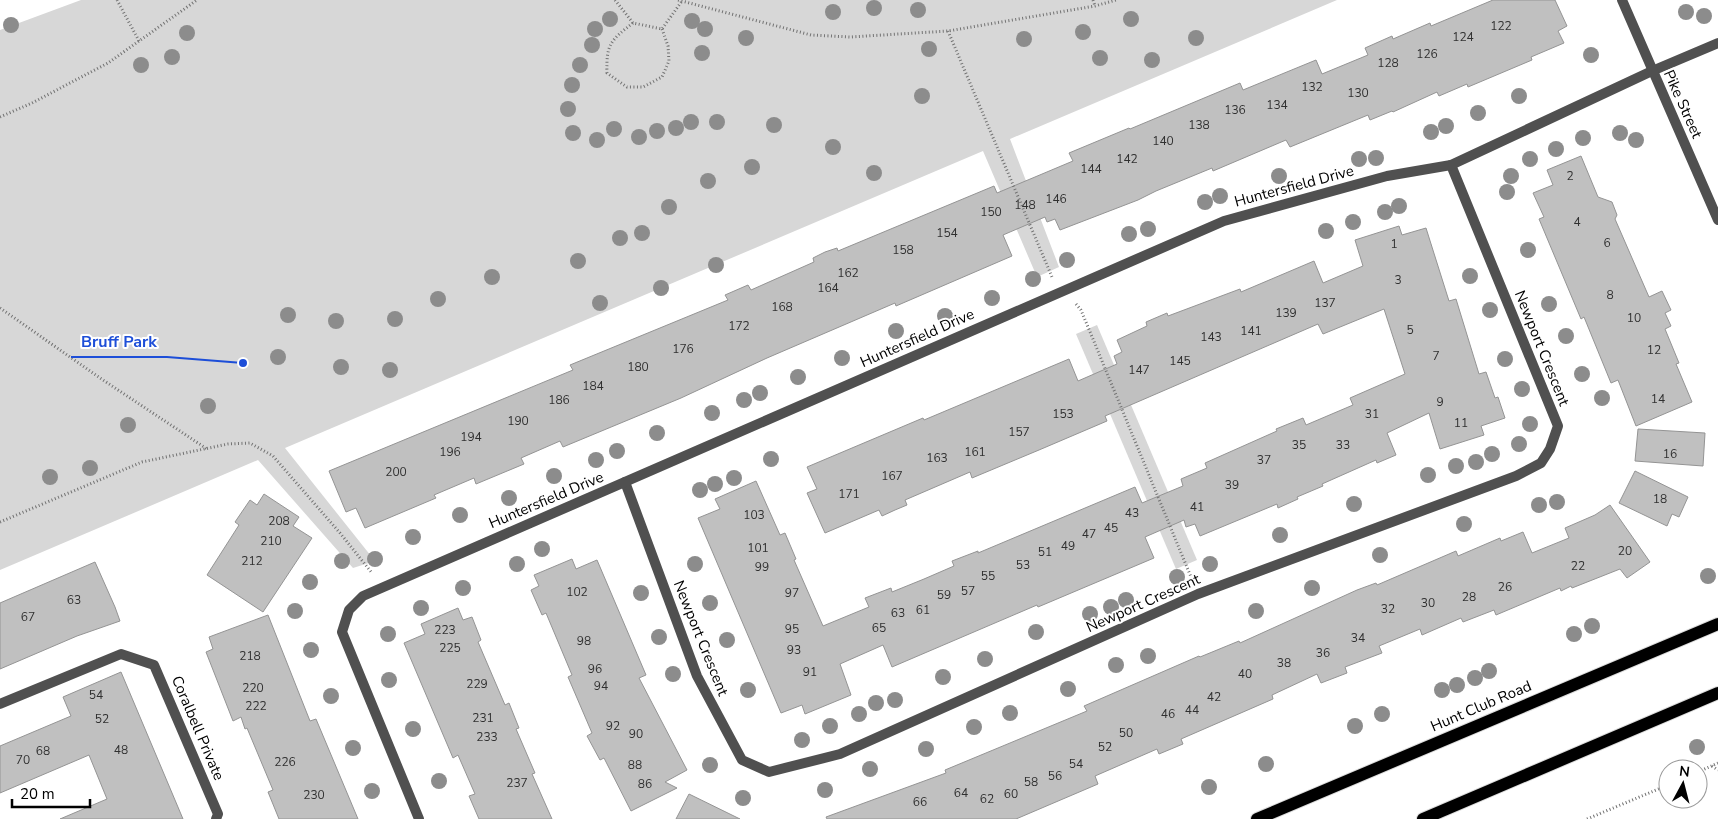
<svg xmlns="http://www.w3.org/2000/svg" width="1718" height="819" viewBox="0 0 1718 819" font-family="'Nunito Sans',sans-serif">
	<style>
		.green { fill: #d7d7d7 }
		.building { fill: #c0c0c0; stroke: #949494 }
		.lines { fill: none; stroke-linecap: round; stroke-linejoin: round }
		.primary-casing { stroke: #dbdbdb; stroke-width: 14 }
		.path { stroke: #727272; stroke-width: 3; stroke-dasharray: 1 2.5; stroke-linecap: butt }
		.minor { stroke: #505050; stroke-width: 10 }
		.tertiary { stroke: #505050; stroke-width: 10 }
		.primary { stroke: #000; stroke-width: 12 }
		.tree { fill: #8c8c8c }
		.labels { text-anchor: middle; stroke-width: 4; stroke-linejoin: round; paint-order: stroke }
		.number-label { font-size: 12px; fill: #303030 }
		.street-label { font-size: 15px; fill: #000; stroke: #fff }
		.leader { fill: none; stroke: #1d4ed8; stroke-width: 2 }
		.callout-dot { fill: #1d4ed8; stroke: #fff; stroke-width: 2 }
		.callout-label { font-size: 16px; text-anchor: middle; font-weight: bold; fill: #1d4ed8; stroke: #fff; stroke-width: 4; stroke-linejoin: round; paint-order: stroke }
	</style>
	<rect width="100%" height="100%" fill="#fff"/>
	<!-- green -->
	<g class="green">
		<path d="M81 0H1337L1010 139 1059 267 1037 277 983 151 285 448 375 561 353 568 258 460 0 570V30Z"/>
		<path d="M1097 325 1197 560 1176 569 1076 334Z"/>
	</g>
	<!-- building -->
	<g class="building">
		<path d="M1493 0H1555L1567 26 1558 31 1564 43 1531 57 1532 60 1468 87 1467 84 1439 96 1437 92 1393 112 1392 111 1370 120 1368 115 1290 147 1286 140 1213 171 1212 168 1156 191 1138 200 1060 230 1055 219 1047 222 1045 217 1003 235 1012 256 896 306 895 303 767 358 681 398 563 447 560 441 521 458 524 464 476 484 474 478 434 495 436 498 365 528 356 508 346 512 329 471 573 370 570 365 728 300 725 295 748 285 751 290 814 262 813 258 825 252 837 248 838 251 994 186 997 193 1073 161 1069 153 1129 128 1130 129 1240 83 1243 90 1316 60 1322 74 1368 55 1365 48 1392 36 1393 39 1430 23 1431 26Z"/>
		<path d="M1581 156 1598 197 1612 202 1617 215 1615 219 1649 297 1662 291 1671 310 1665 313 1671 326 1665 329 1679 363 1676 364 1692 402 1636 426 1618 380 1611 383 1584 317 1581 319 1539 219 1544 217 1533 193 1553 185 1547 170Z"/>
		<path d="M1399 226 1402 235 1426 228 1449 301 1456 299 1479 374 1486 372 1495 398 1498 397 1505 418 1481 426 1484 435 1440 449 1429 413 1387 433 1396 455 1377 463 1376 460 1322 484 1323 486 1297 497 1298 499 1278 508 1277 504 1200 536 1195 524 1186 527 1184 520 1145 537 1154 558 1038 607 1037 605 892 667 883 645 840 664 851 695 805 714 802 705 781 713 698 518 720 509 715 499 756 481 780 535 785 533 796 559 794 560 823 626 869 607 865 598 891 588 892 592 924 579 954 566 952 561 978 551V553L1135 487 1142 503 1183 486 1181 479 1207 468 1205 463 1277 431 1276 429 1303 418 1306 425 1353 405 1350 398 1405 374 1384 309 1323 334 1318 324 1105 416 1107 421 1039 450 972 478 970 472 905 500 907 505 895 510 882 516 879 510 825 533 807 493 817 489 807 467 923 418 924 420 1069 359 1078 381 1117 364 1114 356 1122 352 1117 340 1147 326 1146 322 1167 313 1168 316 1240 289 1241 292 1314 261 1323 283 1363 266 1355 240Z"/>
		<path d="M1638 429 1705 433 1703 466 1635 461Z"/>
		<path d="M1635 471 1688 497 1679 517 1672 514 1667 526 1619 503Z"/>
		<path d="M264 494 299 517 293 526 312 538 263 612 207 575 239 525 235 522 250 500 257 505Z"/>
		<path d="M1610 505 1650 562 1627 578 1620 569 1572 588 1571 586 1561 591 1560 588 1496 615 1494 610 1463 622 1461 618 1422 635 1420 629 1379 646 1382 653 1345 667 1347 673 1321 683 1317 674 1272 695 1273 699 1181 739 1183 744 1159 754 1157 749 1095 776 1098 784 1016 819H827L826 817 946 773 945 770 1087 711 1084 706 1199 656 1200 657 1239 641 1240 643 1357 590 1376 583 1377 585 1456 551 1458 556 1500 538 1501 541 1523 532 1532 553 1569 538 1565 528 1595 515Z"/>
		<path d="M572 559 576 569 597 560 646 675 639 678 687 770 665 782 677 788 631 811 604 758 600 760 587 736 592 733 568 677 572 675 546 613 542 615 531 590 539 586 534 575Z"/>
		<path d="M95 562 115 607 120 621 77 636 0 669V603Z"/>
		<path d="M458 608 463 620 472 617 481 640 478 642 505 705 509 703 519 728 516 729 535 773 532 774 552 819H479L469 796 475 794 458 755 453 758 404 643 425 634 421 624Z"/>
		<path d="M268 615 310 721 316 719 358 819H279L268 792 273 790 247 728 245 729 241 717 233 721 206 652 213 649 209 637Z"/>
		<path d="M121 672 183 819H60L107 799 89 755 0 793V746L71 716 63 697Z"/>
		<path d="M689 794 740 819H676Z"/>
	</g>
	<g class="lines">
		<defs>
			<g id="primary">
				<path d="M1257 819 1718 624"/>
				<path d="M1423 819 1718 693"/>
			</g>
		</defs>
		<!-- primary casing -->
		<use href="#primary" class="primary-casing"/>
		<!-- path -->
		<g class="path">
			<path d="M117 0 139 41"/>
			<path d="M615 0 633 23 662 29 682 1"/>
			<path d="M678 0 811 35 850 37 948 31 1095 6 1116 0"/>
			<path d="M1093 0 1095 6"/>
			<path d="M633 23C611 40 606 44 607 73L627 87H643L662 77 669 61 668 46 662 29"/>
			<path d="M948 31 1052 277"/>
			<path d="M0 117 32 103 108 63 197 0"/>
			<path d="M1076 304 1081 310 1191 577"/>
			<path d="M0 308 103 380 207 449"/>
			<path d="M0 522 142 462 228 444 250 443 273 456 340 533 372 573"/>
			<path d="M1712 766 1718 770"/>
			<path d="M1698 772 1718 763"/>
			<path d="M1587 819 1668 785"/>
		</g>
		<!-- minor -->
		<g class="minor">
			<path d="M625 482 697 676 742 760 769 772 840 754 1198 594 1516 476 1541 463 1550 449 1558 426 1451 165"/>
			<path d="M0 704 121 654 154 665 218 814 216 819"/>
			<path d="M419 819 342 632 349 610 363 596 1224 221 1387 176 1451 165 1652 71 1718 43"/>
		</g>
		<!-- tertiary -->
		<path class="tertiary" d="M1622 0 1718 220"/>
		<!-- primary -->
		<use href="#primary" class="primary"/>
	</g>
	<!-- trees -->
	<g class="tree">
		<circle cx="874" cy="8" r="8"/>
		<circle cx="918" cy="10" r="8"/>
		<circle cx="833" cy="12" r="8"/>
		<circle cx="1686" cy="12" r="8"/>
		<circle cx="1704" cy="16" r="8"/>
		<circle cx="610" cy="19" r="8"/>
		<circle cx="1131" cy="19" r="8"/>
		<circle cx="692" cy="21" r="8"/>
		<circle cx="11" cy="25" r="8"/>
		<circle cx="595" cy="29" r="8"/>
		<circle cx="705" cy="29" r="8"/>
		<circle cx="1083" cy="32" r="8"/>
		<circle cx="187" cy="33" r="8"/>
		<circle cx="746" cy="38" r="8"/>
		<circle cx="1196" cy="38" r="8"/>
		<circle cx="1024" cy="39" r="8"/>
		<circle cx="592" cy="45" r="8"/>
		<circle cx="929" cy="49" r="8"/>
		<circle cx="702" cy="53" r="8"/>
		<circle cx="1591" cy="55" r="8"/>
		<circle cx="172" cy="57" r="8"/>
		<circle cx="1100" cy="58" r="8"/>
		<circle cx="1152" cy="60" r="8"/>
		<circle cx="141" cy="65" r="8"/>
		<circle cx="580" cy="65" r="8"/>
		<circle cx="572" cy="85" r="8"/>
		<circle cx="922" cy="96" r="8"/>
		<circle cx="1519" cy="96" r="8"/>
		<circle cx="568" cy="109" r="8"/>
		<circle cx="1478" cy="113" r="8"/>
		<circle cx="691" cy="122" r="8"/>
		<circle cx="717" cy="122" r="8"/>
		<circle cx="774" cy="125" r="8"/>
		<circle cx="1446" cy="126" r="8"/>
		<circle cx="676" cy="128" r="8"/>
		<circle cx="614" cy="129" r="8"/>
		<circle cx="657" cy="131" r="8"/>
		<circle cx="1431" cy="132" r="8"/>
		<circle cx="573" cy="133" r="8"/>
		<circle cx="1620" cy="133" r="8"/>
		<circle cx="639" cy="137" r="8"/>
		<circle cx="1583" cy="138" r="8"/>
		<circle cx="597" cy="140" r="8"/>
		<circle cx="1636" cy="140" r="8"/>
		<circle cx="833" cy="147" r="8"/>
		<circle cx="1556" cy="149" r="8"/>
		<circle cx="1376" cy="158" r="8"/>
		<circle cx="1359" cy="159" r="8"/>
		<circle cx="1530" cy="159" r="8"/>
		<circle cx="752" cy="167" r="8"/>
		<circle cx="874" cy="173" r="8"/>
		<circle cx="1279" cy="176" r="8"/>
		<circle cx="1511" cy="176" r="8"/>
		<circle cx="708" cy="181" r="8"/>
		<circle cx="1507" cy="192" r="8"/>
		<circle cx="1220" cy="196" r="8"/>
		<circle cx="1205" cy="202" r="8"/>
		<circle cx="1399" cy="206" r="8"/>
		<circle cx="669" cy="207" r="8"/>
		<circle cx="1385" cy="212" r="8"/>
		<circle cx="1353" cy="222" r="8"/>
		<circle cx="1148" cy="229" r="8"/>
		<circle cx="1326" cy="231" r="8"/>
		<circle cx="642" cy="233" r="8"/>
		<circle cx="1129" cy="234" r="8"/>
		<circle cx="620" cy="238" r="8"/>
		<circle cx="1528" cy="250" r="8"/>
		<circle cx="1067" cy="260" r="8"/>
		<circle cx="578" cy="261" r="8"/>
		<circle cx="716" cy="265" r="8"/>
		<circle cx="1470" cy="276" r="8"/>
		<circle cx="492" cy="277" r="8"/>
		<circle cx="1033" cy="279" r="8"/>
		<circle cx="661" cy="288" r="8"/>
		<circle cx="992" cy="298" r="8"/>
		<circle cx="438" cy="299" r="8"/>
		<circle cx="600" cy="303" r="8"/>
		<circle cx="1549" cy="304" r="8"/>
		<circle cx="1490" cy="310" r="8"/>
		<circle cx="288" cy="315" r="8"/>
		<circle cx="945" cy="316" r="8"/>
		<circle cx="395" cy="319" r="8"/>
		<circle cx="336" cy="321" r="8"/>
		<circle cx="896" cy="331" r="8"/>
		<circle cx="1566" cy="336" r="8"/>
		<circle cx="278" cy="357" r="8"/>
		<circle cx="842" cy="358" r="8"/>
		<circle cx="1505" cy="359" r="8"/>
		<circle cx="341" cy="367" r="8"/>
		<circle cx="390" cy="370" r="8"/>
		<circle cx="1582" cy="374" r="8"/>
		<circle cx="798" cy="377" r="8"/>
		<circle cx="1522" cy="389" r="8"/>
		<circle cx="760" cy="393" r="8"/>
		<circle cx="1602" cy="398" r="8"/>
		<circle cx="744" cy="400" r="8"/>
		<circle cx="208" cy="406" r="8"/>
		<circle cx="712" cy="413" r="8"/>
		<circle cx="1530" cy="424" r="8"/>
		<circle cx="128" cy="425" r="8"/>
		<circle cx="657" cy="433" r="8"/>
		<circle cx="1519" cy="444" r="8"/>
		<circle cx="617" cy="451" r="8"/>
		<circle cx="1492" cy="454" r="8"/>
		<circle cx="771" cy="459" r="8"/>
		<circle cx="596" cy="460" r="8"/>
		<circle cx="1476" cy="462" r="8"/>
		<circle cx="1456" cy="466" r="8"/>
		<circle cx="90" cy="468" r="8"/>
		<circle cx="1428" cy="475" r="8"/>
		<circle cx="554" cy="476" r="8"/>
		<circle cx="50" cy="477" r="8"/>
		<circle cx="734" cy="478" r="8"/>
		<circle cx="715" cy="484" r="8"/>
		<circle cx="700" cy="490" r="8"/>
		<circle cx="509" cy="498" r="8"/>
		<circle cx="1557" cy="502" r="8"/>
		<circle cx="1354" cy="504" r="8"/>
		<circle cx="1539" cy="505" r="8"/>
		<circle cx="460" cy="515" r="8"/>
		<circle cx="1464" cy="524" r="8"/>
		<circle cx="1280" cy="535" r="8"/>
		<circle cx="413" cy="537" r="8"/>
		<circle cx="542" cy="549" r="8"/>
		<circle cx="1380" cy="555" r="8"/>
		<circle cx="375" cy="559" r="8"/>
		<circle cx="342" cy="561" r="8"/>
		<circle cx="517" cy="564" r="8"/>
		<circle cx="695" cy="564" r="8"/>
		<circle cx="1210" cy="564" r="8"/>
		<circle cx="1708" cy="576" r="8"/>
		<circle cx="1177" cy="577" r="8"/>
		<circle cx="310" cy="582" r="8"/>
		<circle cx="463" cy="588" r="8"/>
		<circle cx="1312" cy="588" r="8"/>
		<circle cx="641" cy="593" r="8"/>
		<circle cx="1126" cy="600" r="8"/>
		<circle cx="710" cy="603" r="8"/>
		<circle cx="1111" cy="607" r="8"/>
		<circle cx="421" cy="608" r="8"/>
		<circle cx="295" cy="611" r="8"/>
		<circle cx="1256" cy="611" r="8"/>
		<circle cx="1090" cy="614" r="8"/>
		<circle cx="1592" cy="626" r="8"/>
		<circle cx="1036" cy="632" r="8"/>
		<circle cx="388" cy="634" r="8"/>
		<circle cx="1574" cy="634" r="8"/>
		<circle cx="659" cy="637" r="8"/>
		<circle cx="727" cy="640" r="8"/>
		<circle cx="311" cy="650" r="8"/>
		<circle cx="1148" cy="656" r="8"/>
		<circle cx="985" cy="659" r="8"/>
		<circle cx="1116" cy="665" r="8"/>
		<circle cx="1489" cy="671" r="8"/>
		<circle cx="673" cy="674" r="8"/>
		<circle cx="943" cy="677" r="8"/>
		<circle cx="1475" cy="678" r="8"/>
		<circle cx="389" cy="680" r="8"/>
		<circle cx="1457" cy="685" r="8"/>
		<circle cx="1068" cy="689" r="8"/>
		<circle cx="748" cy="690" r="8"/>
		<circle cx="1442" cy="690" r="8"/>
		<circle cx="331" cy="696" r="8"/>
		<circle cx="895" cy="700" r="8"/>
		<circle cx="876" cy="703" r="8"/>
		<circle cx="1010" cy="713" r="8"/>
		<circle cx="859" cy="714" r="8"/>
		<circle cx="1382" cy="714" r="8"/>
		<circle cx="830" cy="726" r="8"/>
		<circle cx="1355" cy="726" r="8"/>
		<circle cx="974" cy="727" r="8"/>
		<circle cx="413" cy="729" r="8"/>
		<circle cx="802" cy="740" r="8"/>
		<circle cx="1697" cy="747" r="8"/>
		<circle cx="353" cy="748" r="8"/>
		<circle cx="926" cy="749" r="8"/>
		<circle cx="1266" cy="764" r="8"/>
		<circle cx="710" cy="765" r="8"/>
		<circle cx="870" cy="769" r="8"/>
		<circle cx="439" cy="781" r="8"/>
		<circle cx="1209" cy="787" r="8"/>
		<circle cx="825" cy="790" r="8"/>
		<circle cx="372" cy="791" r="8"/>
		<circle cx="743" cy="798" r="8"/>
	</g>
	<g class="labels">
		<!-- number labels -->
		<g class="number-label">
			<text x="1501" y="30">122</text>
			<text x="1463" y="41">124</text>
			<text x="1427" y="58">126</text>
			<text x="1388" y="67">128</text>
			<text x="1312" y="91">132</text>
			<text x="1358" y="97">130</text>
			<text x="1277" y="109">134</text>
			<text x="1235" y="114">136</text>
			<text x="1199" y="129">138</text>
			<text x="1163" y="145">140</text>
			<text x="1127" y="163">142</text>
			<text x="1091" y="173">144</text>
			<text x="1570" y="180">2</text>
			<text x="1056" y="203">146</text>
			<text x="1025" y="209">148</text>
			<text x="991" y="216">150</text>
			<text x="1577" y="226">4</text>
			<text x="947" y="237">154</text>
			<text x="1607" y="247">6</text>
			<text x="1394" y="248">1</text>
			<text x="903" y="254">158</text>
			<text x="848" y="277">162</text>
			<text x="1398" y="284">3</text>
			<text x="828" y="292">164</text>
			<text x="1610" y="299">8</text>
			<text x="1325" y="307">137</text>
			<text x="782" y="311">168</text>
			<text x="1286" y="317">139</text>
			<text x="1634" y="322">10</text>
			<text x="739" y="330">172</text>
			<text x="1410" y="334">5</text>
			<text x="1251" y="335">141</text>
			<text x="1211" y="341">143</text>
			<text x="683" y="353">176</text>
			<text x="1654" y="354">12</text>
			<text x="1436" y="360">7</text>
			<text x="1180" y="365">145</text>
			<text x="638" y="371">180</text>
			<text x="1139" y="374">147</text>
			<text x="593" y="390">184</text>
			<text x="1658" y="403">14</text>
			<text x="559" y="404">186</text>
			<text x="1440" y="406">9</text>
			<text x="1063" y="418">153</text>
			<text x="1372" y="418">31</text>
			<text x="518" y="425">190</text>
			<text x="1461" y="427">11</text>
			<text x="1019" y="436">157</text>
			<text x="471" y="441">194</text>
			<text x="1299" y="449">35</text>
			<text x="1343" y="449">33</text>
			<text x="450" y="456">196</text>
			<text x="975" y="456">161</text>
			<text x="1670" y="458">16</text>
			<text x="937" y="462">163</text>
			<text x="1264" y="464">37</text>
			<text x="396" y="476">200</text>
			<text x="892" y="480">167</text>
			<text x="1232" y="489">39</text>
			<text x="849" y="498">171</text>
			<text x="1660" y="503">18</text>
			<text x="1197" y="511">41</text>
			<text x="1132" y="517">43</text>
			<text x="754" y="519">103</text>
			<text x="279" y="525">208</text>
			<text x="1111" y="532">45</text>
			<text x="1089" y="538">47</text>
			<text x="271" y="545">210</text>
			<text x="1068" y="550">49</text>
			<text x="758" y="552">101</text>
			<text x="1625" y="555">20</text>
			<text x="1045" y="556">51</text>
			<text x="252" y="565">212</text>
			<text x="1023" y="569">53</text>
			<text x="1578" y="570">22</text>
			<text x="762" y="571">99</text>
			<text x="988" y="580">55</text>
			<text x="1505" y="591">26</text>
			<text x="968" y="595">57</text>
			<text x="577" y="596">102</text>
			<text x="792" y="597">97</text>
			<text x="944" y="599">59</text>
			<text x="1469" y="601">28</text>
			<text x="74" y="604">63</text>
			<text x="1428" y="607">30</text>
			<text x="1388" y="613">32</text>
			<text x="923" y="614">61</text>
			<text x="898" y="617">63</text>
			<text x="28" y="621">67</text>
			<text x="879" y="632">65</text>
			<text x="792" y="633">95</text>
			<text x="445" y="634">223</text>
			<text x="1358" y="642">34</text>
			<text x="584" y="645">98</text>
			<text x="450" y="652">225</text>
			<text x="794" y="654">93</text>
			<text x="1323" y="657">36</text>
			<text x="250" y="660">218</text>
			<text x="1284" y="667">38</text>
			<text x="595" y="673">96</text>
			<text x="810" y="676">91</text>
			<text x="1245" y="678">40</text>
			<text x="477" y="688">229</text>
			<text x="601" y="690">94</text>
			<text x="253" y="692">220</text>
			<text x="96" y="699">54</text>
			<text x="1214" y="701">42</text>
			<text x="256" y="710">222</text>
			<text x="1192" y="714">44</text>
			<text x="1168" y="718">46</text>
			<text x="483" y="722">231</text>
			<text x="102" y="723">52</text>
			<text x="613" y="730">92</text>
			<text x="1126" y="737">50</text>
			<text x="636" y="738">90</text>
			<text x="487" y="741">233</text>
			<text x="1105" y="751">52</text>
			<text x="121" y="754">48</text>
			<text x="43" y="755">68</text>
			<text x="23" y="764">70</text>
			<text x="285" y="766">226</text>
			<text x="1076" y="768">54</text>
			<text x="635" y="769">88</text>
			<text x="1055" y="780">56</text>
			<text x="1031" y="786">58</text>
			<text x="517" y="787">237</text>
			<text x="645" y="788">86</text>
			<text x="961" y="797">64</text>
			<text x="1011" y="798">60</text>
			<text x="314" y="799">230</text>
			<text x="987" y="803">62</text>
			<text x="920" y="806">66</text>
		</g>
		<!-- street labels -->
		<g class="street-label">
			<text transform="translate(1683 104) rotate(66)" y="5">Pike Street</text>
			<text transform="translate(1294 186) rotate(-15)" y="5">Huntersfield Drive</text>
			<text transform="translate(917 338) rotate(-24)" y="5">Huntersfield Drive</text>
			<text transform="translate(1542 348) rotate(68)" y="5">Newport Crescent</text>
			<text transform="translate(546 500) rotate(-23)" y="5">Huntersfield Drive</text>
			<text transform="translate(1143 603) rotate(-24)" y="5">Newport Crescent</text>
			<text transform="translate(701 638) rotate(68)" y="5">Newport Crescent</text>
			<text transform="translate(1481 706) rotate(-23)" y="5">Hunt Club Road</text>
			<text transform="translate(198 728) rotate(67)" y="5">Coralbell Private</text>
		</g>
	</g>
	<!-- callouts -->
	<path class="leader" d="M243 363L167 357H71"/>
	<circle class="callout-dot" cx="243" cy="363" r="5"/>
	<g class="callout-label">
		<text x="119" y="347">Bruff Park</text>
	</g>
	<!-- north arrow -->
	<g transform="translate(1683 784) rotate(7)"><circle r="24" fill="#ffffff" stroke="#999999"/>
	<path d="M0-4L9 19L0 12L-9 19Z" fill="#000000"/>
	<text y="-8" font-size="14" font-weight="bold" text-anchor="middle" fill="#000000">N</text>
	</g>
	<!-- scale -->
	<path d="M12 799v8h78v-8" fill="none" stroke="#000000" stroke-width="2.5"/>
	<text x="20" y="799" font-size="15" fill="#000000" stroke="#ffffff" stroke-width="4" paint-order="stroke">20 m</text>
</svg>
